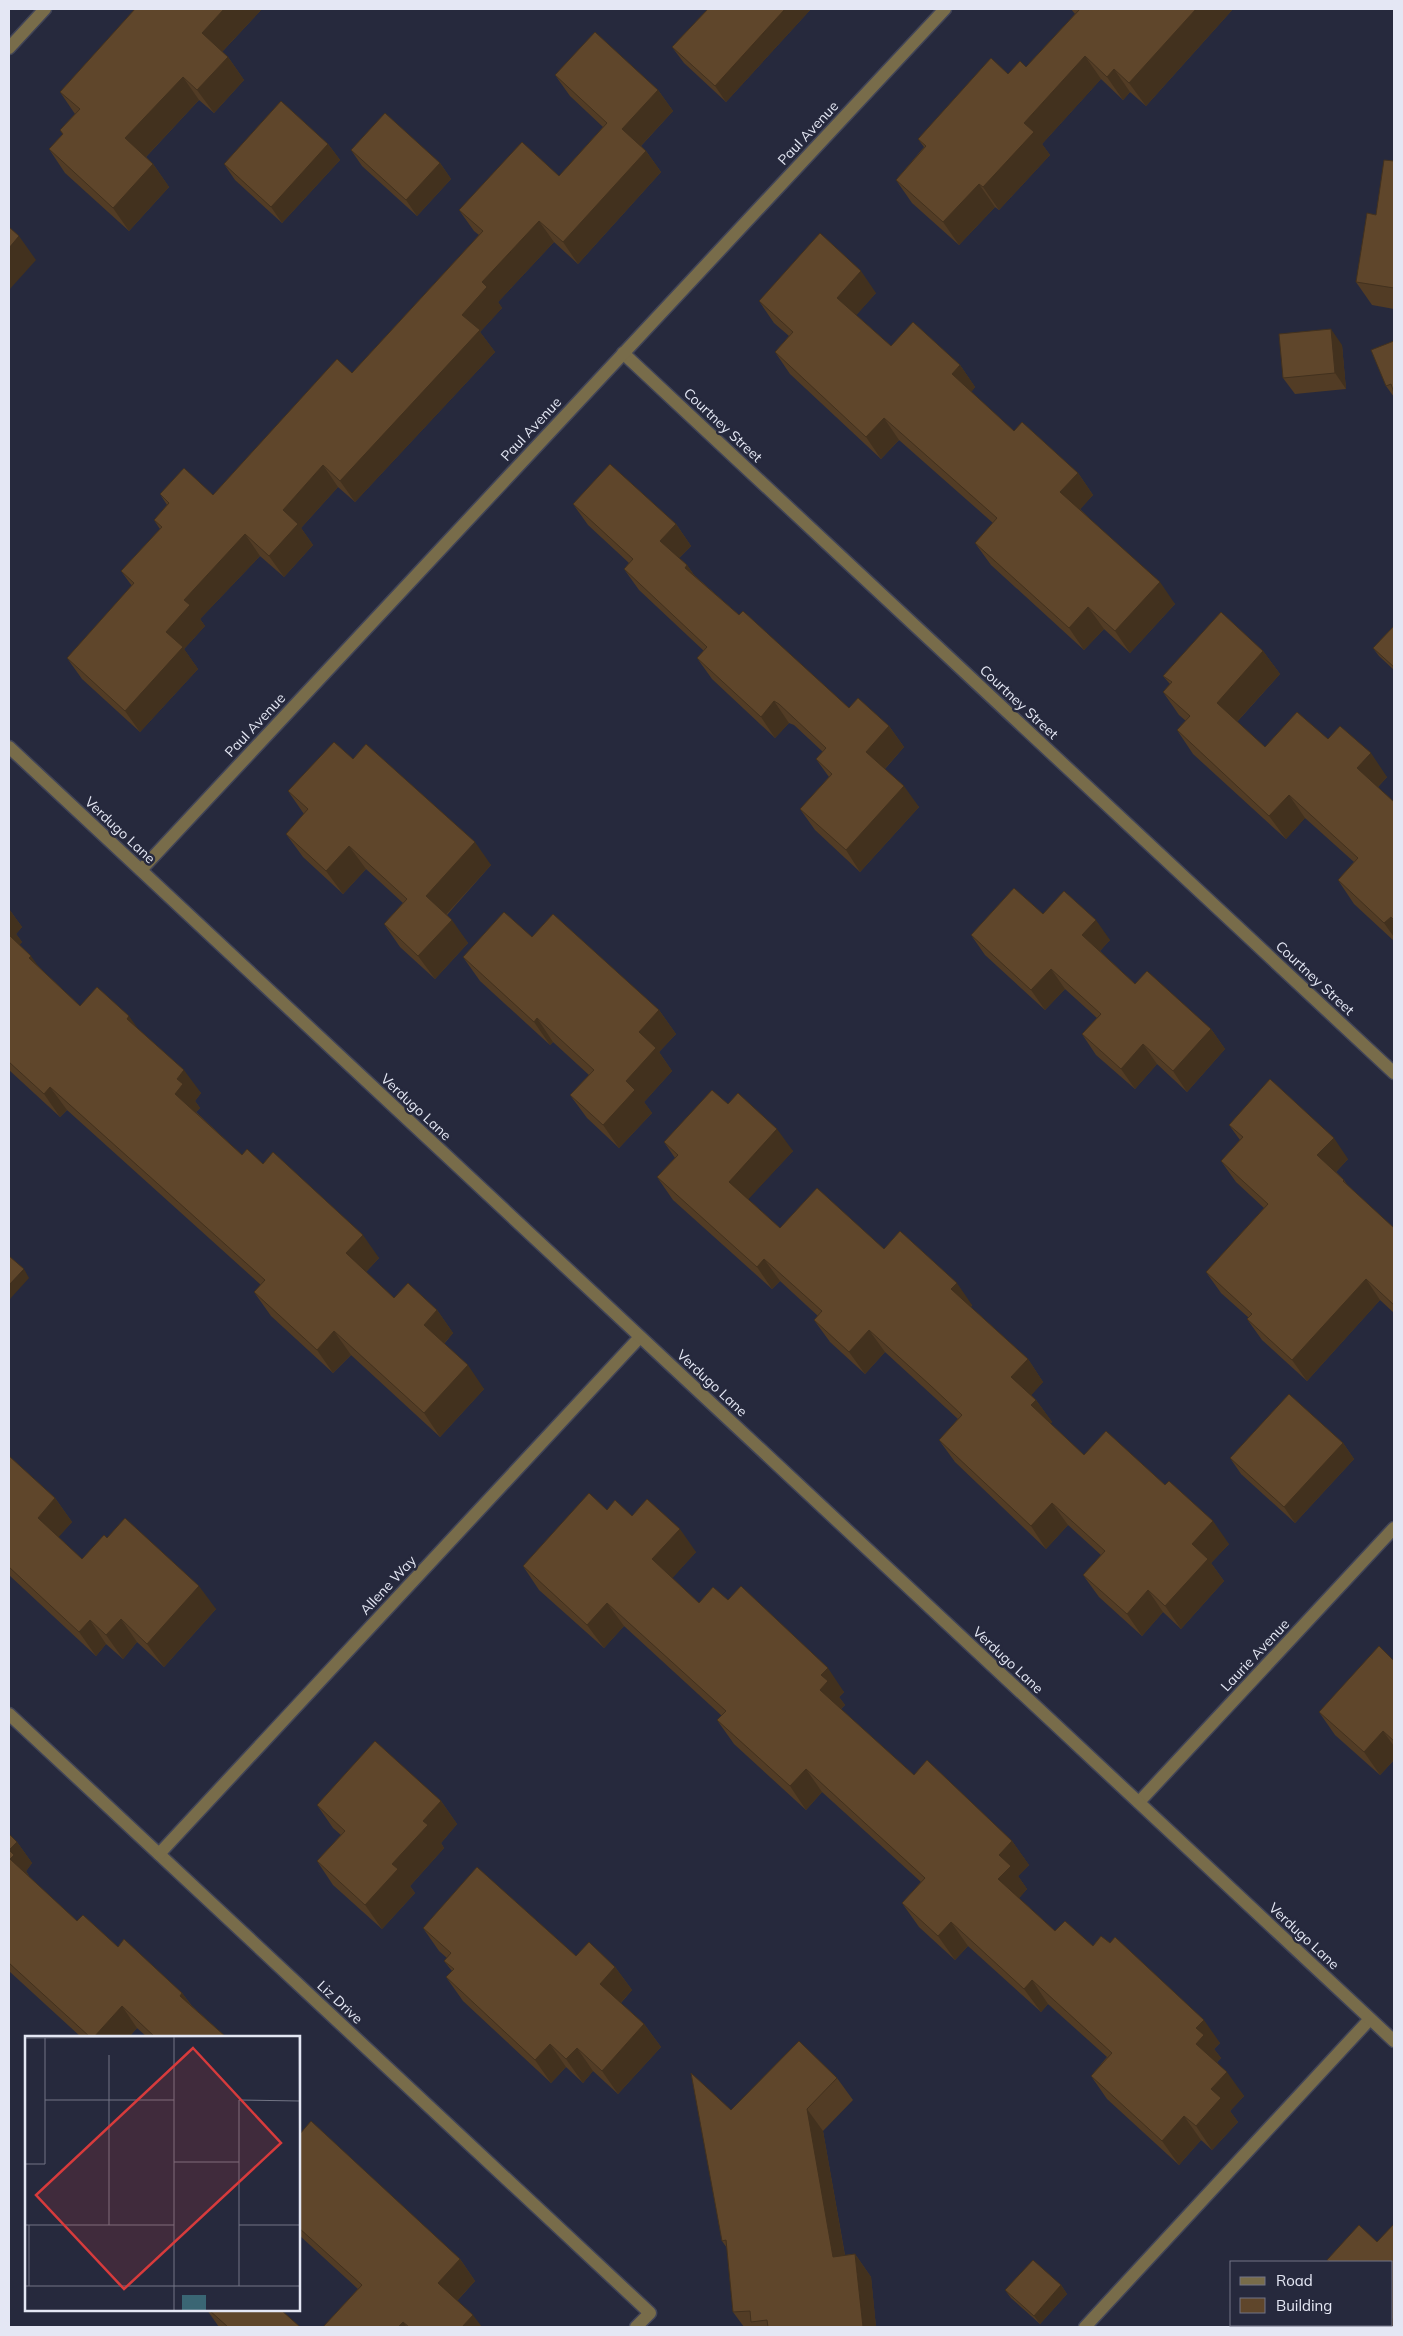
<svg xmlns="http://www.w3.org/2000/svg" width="1403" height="2336" viewBox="0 0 1403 2336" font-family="Mulish,sans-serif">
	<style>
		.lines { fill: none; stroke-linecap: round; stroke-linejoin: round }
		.service-casing { stroke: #414457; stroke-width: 15 }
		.minor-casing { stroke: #414457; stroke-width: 15 }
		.tertiary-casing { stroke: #414457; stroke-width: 15 }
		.service { stroke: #786c4a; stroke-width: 12 }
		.minor { stroke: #786c4a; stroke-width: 12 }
		.tertiary { stroke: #786c4a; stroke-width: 12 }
		.wall { fill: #523c25 }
		.shaded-wall { fill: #42311e }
		.building { fill: #5f462b; stroke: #42311e }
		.labels { text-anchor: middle; stroke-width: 5; stroke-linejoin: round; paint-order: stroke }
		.street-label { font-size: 14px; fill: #e4e7f4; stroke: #26293d }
		.inset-road { fill: none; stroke: #727586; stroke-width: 1 }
		.view { fill: #d73b3c; fill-opacity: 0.15; stroke: #d73b3c; stroke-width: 2.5 }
		.inset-edge { fill: none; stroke: #e4e7f4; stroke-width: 2.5 }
	</style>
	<rect width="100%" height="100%" fill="#26293d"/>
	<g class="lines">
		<defs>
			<path id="service" d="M1085 2327 1370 2019"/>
			<g id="minor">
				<path d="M9 48 45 9"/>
				<path d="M623 353 1394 1073"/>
				<path d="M141 870 945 9"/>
				<path d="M9 1714 650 2313 636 2327"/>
				<path d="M1139 1802 1394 1528"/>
				<path d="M159 1854 640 1337"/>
			</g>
			<path id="tertiary" d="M9 747 1394 2041"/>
		</defs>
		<!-- service casing -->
		<use href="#service" class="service-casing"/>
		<!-- minor casing -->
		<use href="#minor" class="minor-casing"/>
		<!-- tertiary casing -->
		<use href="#tertiary" class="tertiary-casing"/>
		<!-- service -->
		<use href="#service" class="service"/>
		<!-- minor -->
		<use href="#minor" class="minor"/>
		<!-- tertiary -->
		<use href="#tertiary" class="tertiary"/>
	</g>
	<!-- wall -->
	<g class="wall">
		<path d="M135 9H262L222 52 228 57 244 80 214 113 199 100 146 157 153 164 169 187 129 231 65 173 49 149 63 134 60 130 75 114 60 92Z"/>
		<path d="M708 9H811L726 102 684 63 672 47Z"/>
		<path d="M1071 9H1233L1146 106 1130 92 1123 100 1101 79 1042 144 1050 155 999 210 995 207 959 245 912 203 896 180 924 147 918 139 1008 74 1026 67 1075 14Z"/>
		<path d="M555 75 658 90 673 111 641 146 646 151 661 172 578 264 554 242 498 302 502 308 480 332 495 352 355 502 338 487 301 528 313 545 284 577 260 556 200 619 205 626 184 649 198 669 140 732 82 679 67 658 132 586 121 571 160 529 154 520 167 505 160 494 213 495 352 373 479 235 474 231 459 210 559 176 603 127 570 96Z"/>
		<path d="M328 144 340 160 282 223 235 180 224 164Z"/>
		<path d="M351 150 440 163 451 179 417 216 362 166Z"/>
		<path d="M1394 161V309L1372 305 1356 282 1376 215Z"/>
		<path d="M876 293 856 315 891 346 960 365 975 387 971 392 1014 431 1078 473 1093 495 1080 509 1175 604 1130 653 1104 629 1084 650 991 565 975 543 993 523 899 440 881 459 790 374 775 352 789 336 774 323 759 301Z"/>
		<path d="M1394 341V397L1386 386Z"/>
		<path d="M1342 345 1346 389 1295 394 1283 378Z"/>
		<path d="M573 504 676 524 691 546 679 558 687 565 694 575 739 615 849 708 889 726 904 747 885 769 919 807 860 872 815 830 800 809 829 777 816 759 823 752 794 725 789 723 775 738 712 679 697 658 704 651 639 590 624 569 629 563 588 525Z"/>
		<path d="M1394 626V670L1379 656 1373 648Z"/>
		<path d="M1263 651 1280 674 1237 722 1265 747 1328 739 1387 777 1378 787 1394 802V941L1354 904 1338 880 1354 862 1305 818 1286 839 1193 754 1177 730 1186 721 1179 715 1163 692 1170 684 1163 676Z"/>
		<path d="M353 759 491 865 447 915 468 943 435 979 400 947 384 924 403 903 366 869 343 894 303 857 286 834 304 814 288 791Z"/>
		<path d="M9 909 22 927 16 934 22 942 19 945 40 968 80 1006 137 1028 201 1093 195 1101 200 1108 196 1112 242 1155 263 1164 379 1258 366 1272 394 1298 437 1310 453 1333 444 1344 484 1389 440 1437 351 1355 333 1373 271 1316 254 1292 261 1285 67 1110 60 1117 9 1070Z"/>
		<path d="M1043 914 1110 940 1100 951 1135 984 1211 1029 1225 1049 1187 1092 1157 1064 1135 1089 1096 1055 1082 1034 1097 1018 1065 989 1045 1010 985 955 971 935Z"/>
		<path d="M532 937 659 1010 676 1034 659 1052 672 1071 644 1102 652 1113 619 1148 587 1118 570 1095 589 1075 553 1042 550 1045 480 981 463 957Z"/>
		<path d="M728 1104 793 1151 748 1199 780 1228 884 1249 972 1305 971 1307 1028 1359 1043 1382 1031 1395 1036 1400 1052 1422 1050 1424 1084 1455 1229 1544 1211 1563 1224 1581 1181 1629 1163 1612 1142 1636 1099 1597 1083 1575 1101 1555 1068 1525 1046 1549 955 1462 939 1440 958 1419 885 1352 865 1374 830 1342 814 1320 818 1316 780 1281 772 1289 673 1200 657 1177 675 1158 664 1142Z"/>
		<path d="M1229 1125 1348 1159 1336 1172 1344 1180 1348 1186 1394 1228V1313L1380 1300 1307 1381 1262 1340 1247 1319 1249 1318 1221 1293 1206 1272 1264 1208 1236 1182 1221 1161 1240 1140Z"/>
		<path d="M1343 1443 1354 1459 1295 1523 1241 1474 1230 1458Z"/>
		<path d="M9 1456 55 1498 72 1522 58 1537 82 1559 107 1538 216 1609 164 1667 137 1642 123 1659 106 1644 96 1656 9 1575Z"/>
		<path d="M607 1510 632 1516 696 1552 672 1578 699 1603 728 1600 844 1692 839 1697 845 1705 841 1709 914 1775 1012 1841 1029 1865 1018 1876 1027 1889 1019 1898 1055 1931 1093 1946 1220 2043 1214 2049 1221 2058 1217 2062 1244 2096 1230 2111 1238 2122 1212 2150 1201 2140 1179 2165 1107 2099 1091 2076 1107 2057 1048 2004 1041 2012 968 1946 955 1960 919 1927 902 1903 921 1882 822 1792 806 1810 734 1744 717 1720 722 1716 624 1626 604 1648 539 1590 523 1566Z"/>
		<path d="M1394 1661V1760L1380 1775 1335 1735 1319 1712Z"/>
		<path d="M441 1801 457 1824 441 1843 444 1848 410 1886 415 1893 382 1929 333 1885 317 1861 341 1835 333 1828 317 1805Z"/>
		<path d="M9 1834 17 1842 32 1863 26 1871 29 1876V1877L77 1921 118 1947 182 1993 192 2006 226 2037H147L137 2028 129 2037H81L9 1971Z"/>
		<path d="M423 1928 576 1956 615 1967 632 1990 621 2003 644 2024 661 2047 618 2094 593 2071 583 2083 566 2067 551 2083 463 2001 446 1977 452 1971 444 1961 447 1958 439 1951Z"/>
		<path d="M837 2078 853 2100 823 2131 845 2255 855 2254 871 2277 876 2327H744L733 2312 727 2248 722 2241 731 2110Z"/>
		<path d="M299 2135 460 2259 475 2281 457 2301 482 2327H323L358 2289 299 2235Z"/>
		<path d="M1061 2285 1067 2294 1040 2324 1011 2298 1005 2290Z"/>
		<path d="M207 2310H281L300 2327H219Z"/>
	</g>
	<!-- shaded-wall -->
	<g class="shaded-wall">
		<path d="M224 9H262L218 56 202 33Z"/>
		<path d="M785 9H811L726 102 715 86Z"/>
		<path d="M1196 9H1233L1146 106 1129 83Z"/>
		<path d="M1085 56 1101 79 1042 144 1050 155 999 210 983 187 1024 123Z"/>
		<path d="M228 57 244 80 214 113 197 90Z"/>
		<path d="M1114 69 1130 92 1123 100 1107 77Z"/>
		<path d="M183 77 199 100 142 161 125 138Z"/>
		<path d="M658 90 673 111 637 150 622 129Z"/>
		<path d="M328 144 340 160 282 223 271 207Z"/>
		<path d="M646 151 661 172 578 264 563 242Z"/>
		<path d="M440 163 451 179 417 216 406 200Z"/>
		<path d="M153 164 169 187 129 231 113 208Z"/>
		<path d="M979 184 995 207 959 245 943 222Z"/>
		<path d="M539 221 554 242 498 302 502 308 480 332 495 352 355 502 340 481 462 315 482 282Z"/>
		<path d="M19 236 36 260 9 290V248Z"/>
		<path d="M861 271 876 293 852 320 837 298Z"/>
		<path d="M1331 329 1342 345 1346 389 1335 373Z"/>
		<path d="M960 365 975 387 968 396 952 374Z"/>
		<path d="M884 418 899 440 881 459 866 437Z"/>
		<path d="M323 465 338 487 301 528 313 545 284 577 269 556 283 510Z"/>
		<path d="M1078 473 1093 495 1076 514 1060 492Z"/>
		<path d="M676 524 691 546 675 562 660 541Z"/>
		<path d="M245 534 260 556 200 619 205 626 184 649 198 669 140 732 125 711 166 632 184 600Z"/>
		<path d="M687 565 702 587 685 568Z"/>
		<path d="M1160 582 1175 604 1130 653 1115 631Z"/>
		<path d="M1088 607 1104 629 1084 650 1069 628Z"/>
		<path d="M1263 651 1280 674 1233 726 1217 703Z"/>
		<path d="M774 701 789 723 775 738 761 717Z"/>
		<path d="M889 726 904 747 881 773 866 752Z"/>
		<path d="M1371 753 1387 777 1373 792 1357 768Z"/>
		<path d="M904 786 919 807 860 872 846 850Z"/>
		<path d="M1289 795 1305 818 1286 839 1269 816Z"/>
		<path d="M475 842 491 865 442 919 426 896Z"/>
		<path d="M349 846 366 869 343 894 326 871Z"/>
		<path d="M9 909 22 927 16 934 22 942 15 950 9 941Z"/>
		<path d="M1391 917 1394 922V937L1384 923Z"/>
		<path d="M452 920 468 943 435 979 418 956Z"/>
		<path d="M1096 920 1110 940 1096 955 1082 935Z"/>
		<path d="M31 956 47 979 29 958Z"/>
		<path d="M1051 969 1065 989 1045 1010 1031 990Z"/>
		<path d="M659 1010 676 1034 659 1052 672 1071 644 1102 652 1113 619 1148 603 1125 626 1081 639 1032Z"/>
		<path d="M129 1016 146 1040 127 1019Z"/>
		<path d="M537 1018 553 1042 550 1045 534 1022Z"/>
		<path d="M1211 1029 1225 1049 1187 1092 1173 1071Z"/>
		<path d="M1143 1044 1157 1064 1135 1089 1121 1069Z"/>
		<path d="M184 1070 201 1093 195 1101 200 1108 191 1117 175 1094 177 1079Z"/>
		<path d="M50 1087 67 1110 60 1117 44 1094Z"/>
		<path d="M777 1129 793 1151 744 1204 729 1182Z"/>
		<path d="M1334 1138 1348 1159 1332 1176 1317 1155Z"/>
		<path d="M363 1235 379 1258 362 1276 346 1253Z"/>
		<path d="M764 1259 780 1281 772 1289 757 1267Z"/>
		<path d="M24 1269 29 1278 10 1299 9 1297V1285Z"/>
		<path d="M1366 1279 1380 1300 1307 1381 1292 1360Z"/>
		<path d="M957 1283 972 1305 966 1312 951 1289Z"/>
		<path d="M437 1310 453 1333 440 1348 424 1325Z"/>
		<path d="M869 1330 885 1352 865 1374 849 1352Z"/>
		<path d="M334 1331 351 1355 333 1373 317 1350Z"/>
		<path d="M1028 1359 1043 1382 1027 1400 1011 1377Z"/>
		<path d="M468 1365 484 1389 440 1437 424 1413Z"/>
		<path d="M1036 1400 1052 1422 1047 1428 1031 1405Z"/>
		<path d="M1343 1443 1354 1459 1295 1523 1284 1507Z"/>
		<path d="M55 1498 72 1522 55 1541 38 1518Z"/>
		<path d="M1052 1503 1068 1525 1046 1549 1031 1526Z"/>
		<path d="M1213 1521 1229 1544 1211 1563 1224 1581 1181 1629 1165 1606 1192 1544Z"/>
		<path d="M680 1529 696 1552 668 1583 652 1559Z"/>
		<path d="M199 1586 216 1609 164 1667 147 1644Z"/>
		<path d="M1148 1590 1163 1612 1142 1636 1127 1614Z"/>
		<path d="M607 1603 624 1626 604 1648 587 1625Z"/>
		<path d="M121 1619 137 1642 123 1659 106 1635Z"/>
		<path d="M90 1620 106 1644 96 1656 79 1632Z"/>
		<path d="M828 1668 844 1692 839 1697 845 1705 836 1713 820 1690 821 1675Z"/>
		<path d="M1383 1731 1394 1746V1760L1380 1775 1364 1752Z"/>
		<path d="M806 1769 822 1792 806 1810 790 1786Z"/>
		<path d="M441 1801 457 1824 441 1843 444 1848 410 1886 415 1893 382 1929 365 1905 392 1864 423 1821Z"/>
		<path d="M1012 1841 1029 1865 1018 1876 1027 1889 1015 1903 998 1879 999 1855Z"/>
		<path d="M17 1842 32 1863 26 1871 29 1876 25 1881 10 1859 9 1850Z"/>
		<path d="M951 1922 968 1946 955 1960 938 1936Z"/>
		<path d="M615 1967 632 1990 616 2008 600 1984Z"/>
		<path d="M1032 1980 1048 2004 1041 2012 1024 1989Z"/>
		<path d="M182 1993 198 2015 180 1996Z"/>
		<path d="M122 2006 137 2028 129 2037H94Z"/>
		<path d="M1204 2020 1220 2043 1214 2049 1221 2058 1212 2067 1196 2044V2028Z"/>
		<path d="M644 2024 661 2047 618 2094 602 2071Z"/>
		<path d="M550 2044 566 2067 551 2083 535 2060Z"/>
		<path d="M577 2048 593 2071 583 2083 566 2059Z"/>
		<path d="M1227 2072 1244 2096 1230 2111 1238 2122 1212 2150 1196 2126 1211 2089Z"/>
		<path d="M807 2109 823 2131 849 2279 833 2257Z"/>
		<path d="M1184 2116 1201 2140 1179 2165 1162 2141Z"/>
		<path d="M855 2254 871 2277 876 2327H863Z"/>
		<path d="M460 2259 475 2281 453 2305 438 2283Z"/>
		<path d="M1061 2285 1067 2294 1040 2324 1034 2316Z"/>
		<path d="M473 2315 482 2327H462Z"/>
		<path d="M1394 2317V2327H1385L1387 2325H1392V2320Z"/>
		<path d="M403 2322 407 2327H398Z"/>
	</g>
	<!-- building -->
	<g class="building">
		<path d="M135 9H224L202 33 228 57 197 90 183 77 125 138 153 164 113 208 49 149 63 134 60 130 80 109 60 92Z"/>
		<path d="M708 9H785L715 86 672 47Z"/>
		<path d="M1079 9H1196L1129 83 1114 69 1107 77 1085 56 1024 123 1034 132 983 187 979 184 943 222 896 180 926 146 918 139 991 58 1008 74 1020 61 1026 67 1080 9Z"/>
		<path d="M595 32 658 90 622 129 646 151 563 242 539 221 482 282 487 287 462 315 480 330 340 481 323 465 283 510 298 524 269 556 245 534 184 600 190 605 166 632 183 647 125 711 67 658 134 583 121 571 162 527 154 520 169 503 160 494 184 468 213 495 337 359 352 373 483 231 459 210 522 142 559 176 607 123 555 75Z"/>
		<path d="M281 101 328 144 271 207 224 164Z"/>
		<path d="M385 113 440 163 406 200 351 150Z"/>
		<path d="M1384 160 1394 161V288L1356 282 1367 213 1376 215Z"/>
		<path d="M9 227 19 236 9 248Z"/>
		<path d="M820 233 861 271 837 298 891 346 913 322 960 365 952 374 1014 431 1022 422 1078 473 1060 492 1160 582 1115 631 1088 607 1069 628 975 543 997 518 884 418 866 437 775 352 793 332 759 301Z"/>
		<path d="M1331 329 1335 373 1283 378 1279 334Z"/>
		<path d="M1394 341V393L1391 384 1386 386 1371 350Z"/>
		<path d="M610 464 676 524 660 541 687 565 685 568 739 615 743 611 849 708 858 698 889 726 866 752 904 786 846 850 800 809 832 774 816 759 826 748 779 704 774 701 761 717 697 658 707 647 624 569 633 559 573 504Z"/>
		<path d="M1221 612 1263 651 1217 703 1265 747 1297 712 1328 739 1340 726 1371 753 1357 768 1394 802V920L1391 917 1384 923 1338 880 1358 858 1289 795 1269 816 1177 730 1190 716 1163 692 1172 682 1163 676Z"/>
		<path d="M1394 626V667L1373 648Z"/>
		<path d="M334 742 353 759 366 744 475 842 426 896 452 920 418 956 384 924 407 899 349 846 326 871 286 834 308 809 288 791Z"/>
		<path d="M1014 888 1043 914 1064 891 1096 920 1082 935 1135 984 1147 971 1211 1029 1173 1071 1143 1044 1121 1069 1082 1034 1101 1014 1051 969 1031 990 971 935Z"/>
		<path d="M504 912 532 937 553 914 659 1010 639 1032 656 1048 626 1081 635 1090 603 1125 570 1095 594 1070 537 1018 534 1022 463 957Z"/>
		<path d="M9 935 31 956 29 958 80 1006 97 987 129 1016 127 1019 184 1070 177 1079 183 1084 175 1094 242 1155 247 1149 263 1164 273 1152 363 1235 346 1253 394 1298 408 1283 437 1310 424 1325 468 1365 424 1413 334 1331 317 1350 254 1292 265 1280 50 1087 44 1094 9 1062Z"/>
		<path d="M1270 1079 1334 1138 1317 1155 1344 1180 1343 1181 1394 1228V1305L1366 1279 1292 1360 1247 1319 1252 1314 1206 1272 1268 1204 1221 1161 1243 1137 1229 1125Z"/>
		<path d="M712 1090 728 1104 738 1093 777 1129 729 1182 780 1228 817 1188 884 1249 900 1231 957 1283 951 1289 1028 1359 1011 1377 1036 1400 1031 1405 1084 1455 1106 1431 1165 1485 1169 1481 1213 1521 1192 1544 1208 1559 1165 1606 1148 1590 1127 1614 1083 1575 1105 1551 1052 1503 1031 1526 939 1440 962 1415 930 1385 869 1330 849 1352 814 1320 822 1311 764 1259 757 1267 657 1177 678 1155 664 1142Z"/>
		<path d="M9 1256 24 1269 9 1285Z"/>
		<path d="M1289 1394 1343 1443 1284 1507 1230 1458Z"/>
		<path d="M9 1456 55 1498 38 1518 82 1559 104 1535 107 1538 125 1518 199 1586 147 1644 121 1619 106 1635 90 1620 79 1632 9 1567Z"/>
		<path d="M589 1493 607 1510 615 1500 632 1516 647 1499 680 1529 652 1559 699 1603 713 1587 728 1600 741 1586 828 1668 821 1675 828 1681 820 1690 914 1775 927 1760 1012 1841 999 1855 1011 1866 998 1879 1055 1931 1065 1921 1093 1946 1101 1936 1110 1943 1115 1937 1204 2020 1196 2028 1204 2035 1196 2044 1227 2072 1211 2089 1221 2098 1196 2126 1184 2116 1162 2141 1091 2076 1112 2053 1032 1980 1024 1989 951 1922 938 1936 902 1903 925 1878 806 1769 790 1786 717 1720 726 1711 607 1603 587 1625 523 1566Z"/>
		<path d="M1379 1646 1394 1661V1741L1383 1731 1364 1752 1319 1712Z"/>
		<path d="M375 1741 441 1801 423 1821 428 1825 392 1864 398 1869 365 1905 317 1861 345 1831 317 1805Z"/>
		<path d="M9 1834 17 1842 9 1850 14 1855 10 1859 77 1921 83 1915 118 1947 124 1939 182 1993 180 1996 226 2037H155L122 2006 94 2037H90L9 1963Z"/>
		<path d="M477 1867 576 1956 589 1942 615 1967 600 1984 644 2024 602 2071 577 2048 566 2059 550 2044 535 2060 446 1977 454 1969 444 1961 451 1953 423 1928Z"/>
		<path d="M799 2041 837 2078 807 2109 833 2257 855 2254 863 2327H768L767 2320 751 2322 750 2311 733 2312 726 2240 722 2241 691 2073 731 2110Z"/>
		<path d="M311 2121 460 2259 438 2283 473 2315 462 2327H409L403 2322 398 2327H323L362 2285 299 2228V2135Z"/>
		<path d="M1394 2224V2317L1392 2320V2262H1330L1327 2260 1359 2225 1377 2242Z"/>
		<path d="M1033 2260 1061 2285 1034 2316 1005 2290Z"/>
		<path d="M209 2310H281L300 2327H228Z"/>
		<path d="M1251 2325H1387L1385 2327H1249Z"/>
	</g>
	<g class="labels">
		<!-- street labels -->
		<g class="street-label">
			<text transform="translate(808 133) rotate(-47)" y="5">Paul Avenue</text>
			<text transform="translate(723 425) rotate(43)" y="5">Courtney Street</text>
			<text transform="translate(531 429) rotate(-47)" y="5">Paul Avenue</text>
			<text transform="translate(1019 702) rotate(43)" y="5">Courtney Street</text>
			<text transform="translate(255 725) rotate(-47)" y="5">Paul Avenue</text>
			<text transform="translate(120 830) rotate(43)" y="5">Verdugo Lane</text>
			<text transform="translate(1315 978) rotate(43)" y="5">Courtney Street</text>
			<text transform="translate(416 1107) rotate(43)" y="5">Verdugo Lane</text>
			<text transform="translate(712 1383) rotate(43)" y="5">Verdugo Lane</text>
			<text transform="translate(388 1585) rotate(-47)" y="5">Allene Way</text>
			<text transform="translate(1255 1655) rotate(-47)" y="5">Laurie Avenue</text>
			<text transform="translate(1008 1660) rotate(43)" y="5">Verdugo Lane</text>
			<text transform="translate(1304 1936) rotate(43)" y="5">Verdugo Lane</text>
			<text transform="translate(340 2002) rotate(43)" y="5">Liz Drive</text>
		</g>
	</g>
	<!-- overview -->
	<g transform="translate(25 2036)">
		<rect width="275" height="275" fill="#26293d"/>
		<path d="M157 259H181V275H157Z" fill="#3a6674"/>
		<path class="inset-road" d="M274 1 275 189M0 2 275 0M20 64H149M149 126H214M0 128H20V2M0 189H149M4 189V250M84 189V19M214 189H275M0 250H275M214 250V64L275 65M149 275V0"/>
		<path class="view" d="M168 12 256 107 99 253 11 159Z"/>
		<rect width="275" height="275" class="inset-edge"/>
	</g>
	<!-- border -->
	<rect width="1403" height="2336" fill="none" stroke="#e4e7f4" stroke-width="20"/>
	<!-- legend -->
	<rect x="1230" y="2261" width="162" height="65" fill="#26293d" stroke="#727586"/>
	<rect x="1240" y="2277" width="25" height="8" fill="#786c4a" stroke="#727586"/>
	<text x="1276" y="2286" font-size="15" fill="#e4e7f4">Road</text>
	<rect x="1240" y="2298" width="25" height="15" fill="#5f462b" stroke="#727586"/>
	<text x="1276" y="2311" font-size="15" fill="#e4e7f4">Building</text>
</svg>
